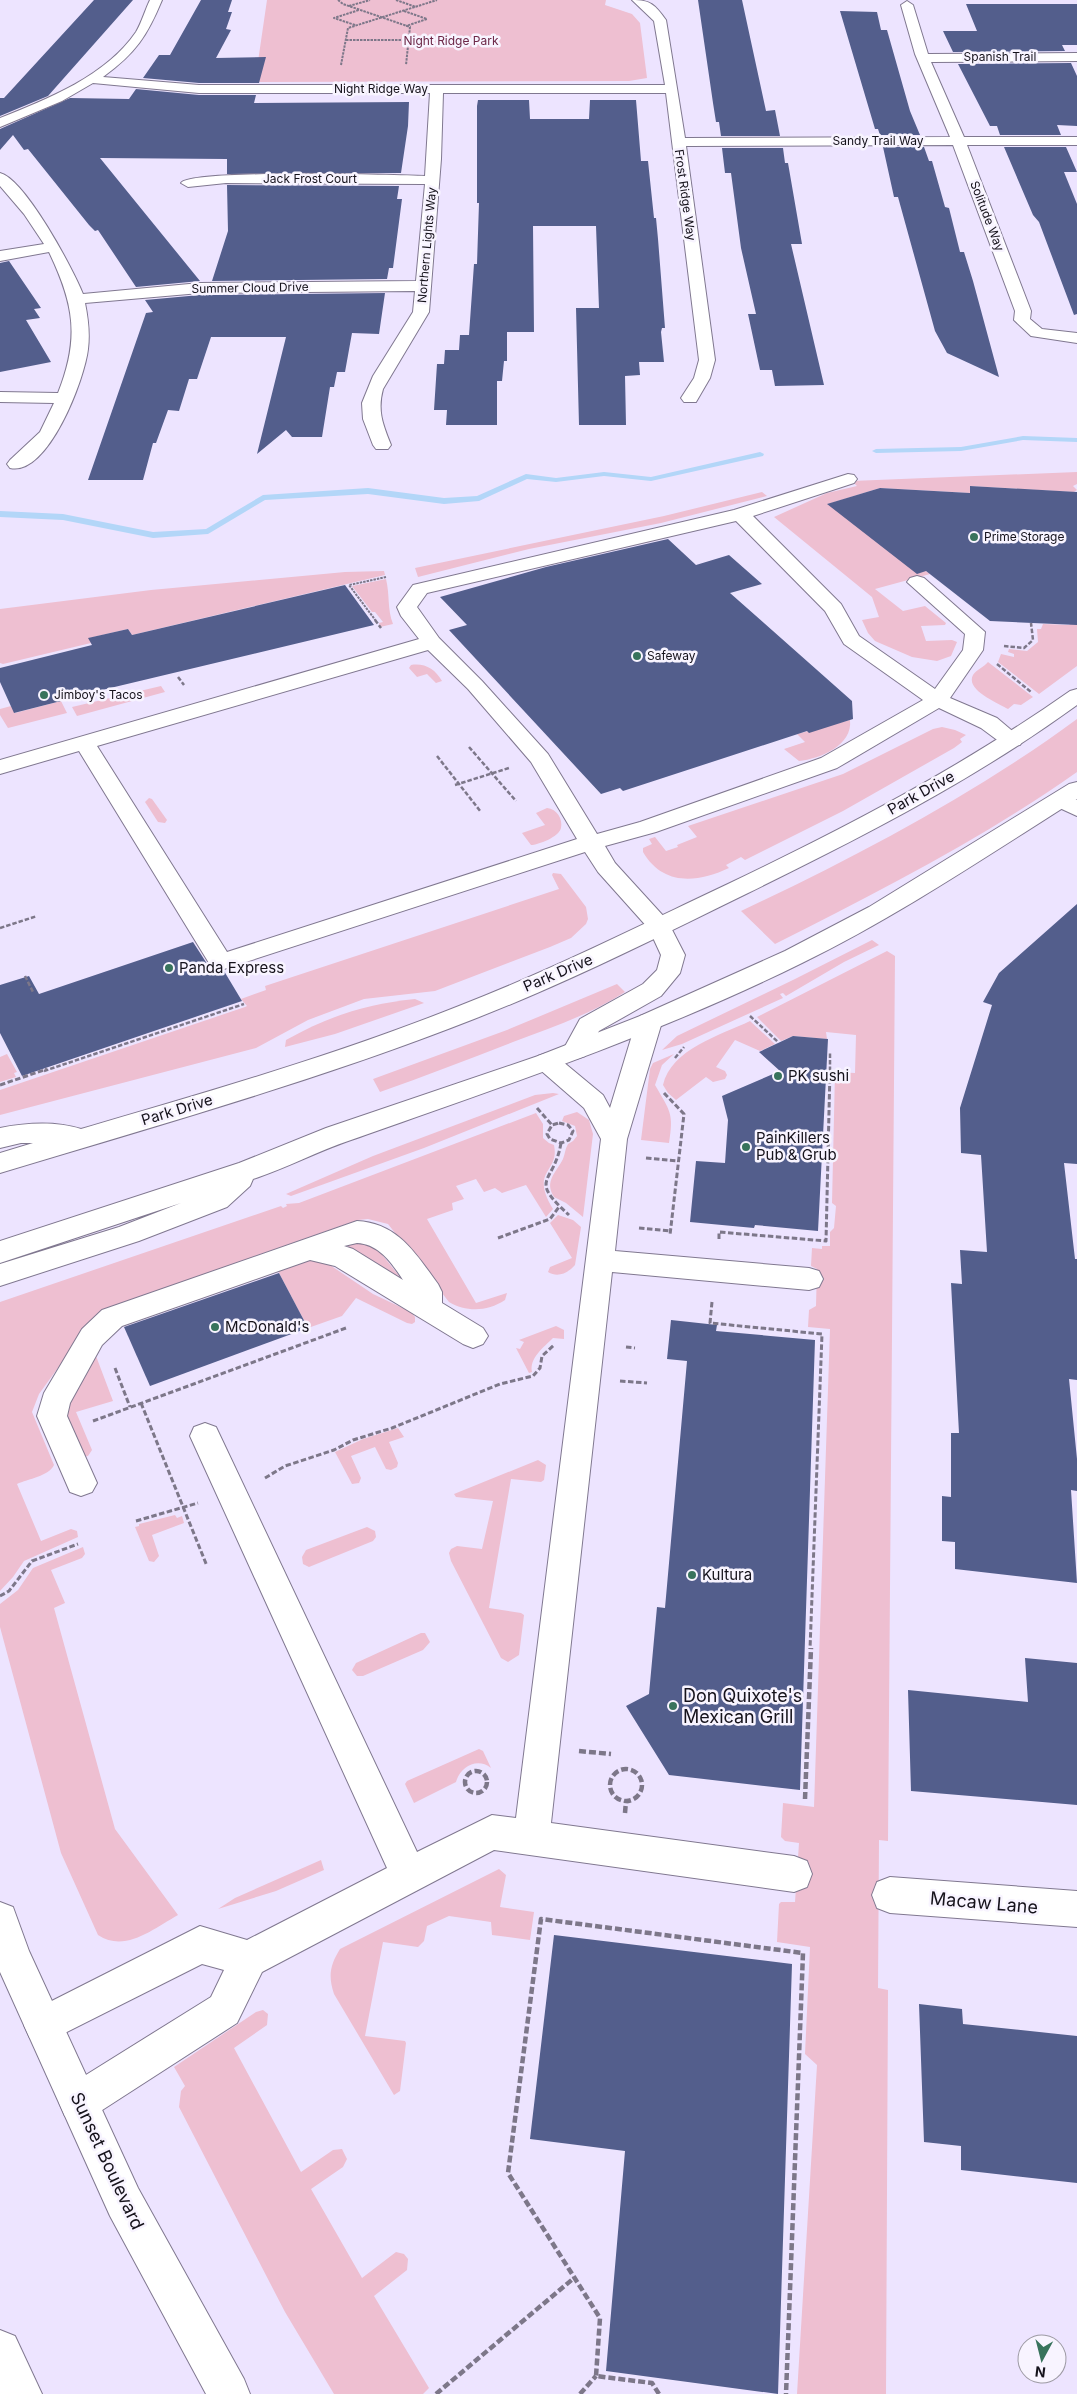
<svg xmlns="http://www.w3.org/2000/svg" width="1077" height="2394" viewBox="0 0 1077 2394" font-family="Inter,sans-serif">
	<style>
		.green { fill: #eebfd1 }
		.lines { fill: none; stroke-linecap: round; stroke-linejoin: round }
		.stream { fill: #b3d6f8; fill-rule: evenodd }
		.building { fill: #535e8c }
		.minor-casing { stroke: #807890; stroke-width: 2 }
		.major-casing { stroke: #807890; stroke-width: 2 }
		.path-far3 { stroke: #7d7789; stroke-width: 2; stroke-dasharray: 2.5 1; stroke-linecap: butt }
		.path-far2 { stroke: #7d7789; stroke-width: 2.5; stroke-dasharray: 4.5 2; stroke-linecap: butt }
		.path-far1 { stroke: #7d7789; stroke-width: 3; stroke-dasharray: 5.5 2.5; stroke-linecap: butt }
		.path { stroke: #7d7789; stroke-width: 4.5; stroke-dasharray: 7 3; stroke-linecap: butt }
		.minor { fill: #fff; fill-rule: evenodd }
		.major { fill: #fff; fill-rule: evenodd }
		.poi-dot { fill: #38735c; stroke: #f8f4ff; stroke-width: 2 }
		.labels { text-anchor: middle; stroke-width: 5; stroke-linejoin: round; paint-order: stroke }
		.far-park-label { font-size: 12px; fill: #6c2747; stroke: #f8f4ff }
		.far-street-label { font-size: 12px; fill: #15121b; stroke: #f8f4ff }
		.far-poi-label { font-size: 12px; fill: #15121b; stroke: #f8f4ff; text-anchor: start }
		.street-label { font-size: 15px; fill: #15121b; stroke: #f8f4ff }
		.poi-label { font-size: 15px; fill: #15121b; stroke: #f8f4ff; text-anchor: start }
		.near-poi-label { font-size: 18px; fill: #15121b; stroke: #f8f4ff; text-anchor: start }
		.near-street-label { font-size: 18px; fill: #15121b; stroke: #f8f4ff }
	</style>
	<rect width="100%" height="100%" fill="#ede4ff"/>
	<!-- green -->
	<g class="green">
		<path d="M267 0H606L605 5 632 14 640 23 647 78 629 81 255 82Z"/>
		<path d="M1077 472V484L1073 486 1077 490 1074 492 970 486V493L880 488 828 504 930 574 875 589 903 611 925 606 946 623 945 625 921 626 926 641 952 640 957 642 951 656 937 661 912 657 875 641 868 633 862 620 879 617 872 597 774 517 827 493 857 486 852 481Z"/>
		<path d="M762 492 767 496 661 523 529 549 418 577 415 568 664 516Z"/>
		<path d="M384 571 385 575 132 635 128 629 89 638 91 643 3 664 0 663V609L151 590 345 572Z"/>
		<path d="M386 579C390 595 387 609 393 624L380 627 379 623 383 622 375 612H372L352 586Z"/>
		<path d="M1077 618V666L1039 694 998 662 1001 654 1014 657V654L1008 652 1009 649 1027 651 1038 642 1037 629H1041L1043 624 1069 625Z"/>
		<path d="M988 662 1033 697 1021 705 1014 704 1008 709C998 703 965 690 973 675 976 670 984 667 988 662Z"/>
		<path d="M411 665C425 663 435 669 442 681L436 683 427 674 417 677 409 668Z"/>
		<path d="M161 686 165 692 77 716 72 707Z"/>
		<path d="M61 701 67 713 8 728 0 715V709L11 706 15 713Z"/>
		<path d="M1077 719V772C982 839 878 892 775 944L741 911C854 858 977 793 1077 719Z"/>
		<path d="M850 720C853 745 820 759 799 761L784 749 805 742 797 734Z"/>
		<path d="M942 727 955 730 966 735 960 739 962 742 954 748 843 811 745 860 741 857 726 865 729 868C697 883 663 886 643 852V848L652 844 649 839 655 837 666 851 678 847 677 845 697 837 688 826 843 774 933 729Z"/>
		<path d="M149 798 152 799 167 820 165 823 158 822 145 802Z"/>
		<path d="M547 808C557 809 563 819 561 828 559 837 538 845 531 845L522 833 545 825 536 813Z"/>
		<path d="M553 873 561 874 586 907 588 919 586 924 571 938 550 947 435 991 364 999 308 1020 256 1048 0 1115V1090L245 1007 247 1006 241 999 266 990 265 986 559 889 552 875Z"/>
		<path d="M872 940 879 945 844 962 786 996 783 993 780 994 783 998 682 1044 662 1050 677 1036 795 979Z"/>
		<path d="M887 951 895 956 888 1841 879 1840 878 1988 888 1990 886 2394H797L817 2065 805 2054 810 1947 777 1942 779 1904 781 1902H795L799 1843 785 1841 781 1837 783 1803 814 1807 830 1329 808 1327 809 1310 816 1306 817 1269 811 1266 812 1248 822 1249V1246H830V1232L834 1228 836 1206 832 1203 835 1072 855 1073 856 1035 826 1032 827 1039 793 1036 781 1041 757 1017Z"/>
		<path d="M617 984 625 992C591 1014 551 1028 513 1042 469 1059 425 1076 380 1092L373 1079 507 1030Z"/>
		<path d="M415 999 424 1003 335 1034 285 1047 286 1040C329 1016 366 1004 415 999Z"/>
		<path d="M750 1021 775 1044 760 1051 735 1040 716 1067 725 1071 727 1075 725 1079 713 1082 706 1077 676 1100 668 1093 663 1085C671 1049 721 1035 750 1021Z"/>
		<path d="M7 1054 17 1072 14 1073 16 1077 0 1082V1057Z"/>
		<path d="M674 1054 662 1065 655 1085C670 1111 674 1113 669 1143L641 1140 650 1069 653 1063Z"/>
		<path d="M553 1093 559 1094 424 1148 291 1196 286 1194 373 1156 535 1095Z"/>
		<path d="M577 1112 589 1120 593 1134 583 1217 566 1203 554 1197C544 1181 556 1173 563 1159 565 1154 565 1149 568 1144L573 1141 577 1136 575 1126 562 1121 564 1116Z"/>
		<path d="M536 1113 543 1124V1138L549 1143 554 1145C560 1173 529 1169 553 1209L546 1217 526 1185 502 1193 495 1188 484 1192 476 1179 456 1186 464 1199 452 1203 453 1210 427 1219 476 1303 507 1293 505 1300C487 1312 466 1312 449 1302L388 1224 368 1219 358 1220 105 1309 97 1314 39 1394 32 1412 54 1465C49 1476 28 1479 17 1484L41 1541 71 1529 77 1531 78 1537 24 1561 13 1577 0 1591V1302L281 1206 283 1208 287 1206 286 1204 299 1203Z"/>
		<path d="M558 1215 573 1220 581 1227 575 1265C568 1273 558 1278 548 1272L550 1267 572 1258 550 1223Z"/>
		<path d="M357 1242 376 1247 400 1277 394 1281 347 1249 348 1244Z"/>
		<path d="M303 1260 324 1261 373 1294 411 1312 415 1317V1322L412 1324 407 1323 356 1298 342 1316 308 1328 277 1269Z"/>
		<path d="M556 1326 564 1330V1339L553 1338C544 1347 529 1358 532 1372L529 1373 516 1348 520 1349 524 1342 519 1340Z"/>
		<path d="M96 1356 113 1401 76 1412 92 1450 88 1456 83 1457 67 1420V1398Z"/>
		<path d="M398 1428 404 1437 389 1442 398 1463 397 1467 391 1470 386 1469 375 1447 351 1456 361 1478 359 1483 352 1484 335 1452 363 1439Z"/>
		<path d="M538 1460 546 1465 544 1480 541 1482 511 1479 489 1608 521 1613 524 1615 519 1655 508 1662 501 1658 451 1561 449 1553 451 1549 457 1546 482 1549 493 1501 456 1497 454 1494Z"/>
		<path d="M175 1515 177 1518 182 1516 184 1523 152 1535 159 1556 154 1562 149 1561 135 1527 139 1526V1524Z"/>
		<path d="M367 1527 375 1531 376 1537 373 1541 309 1567 303 1564 302 1557 306 1550Z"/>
		<path d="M83 1547 85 1554 82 1558 51 1570 65 1603 54 1608 115 1829 178 1915C153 1929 125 1953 98 1935L61 1853 0 1627V1604L18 1590 33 1568Z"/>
		<path d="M421 1633H425L430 1642 423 1650 363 1676H357L352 1670 356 1663Z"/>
		<path d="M479 1749 483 1751 491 1768C477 1757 460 1767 456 1782L414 1803 405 1784 407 1781Z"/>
		<path d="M321 1860 324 1870 276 1891 218 1909 235 1898Z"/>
		<path d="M499 1869 506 1875 500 1907 534 1912 530 1940 492 1935 491 1922 449 1916 427 1926 424 1941 418 1947 383 1942 365 2036 405 2041 406 2043 400 2091 394 2095 334 1994C328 1976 330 1965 340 1949Z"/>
		<path d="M263 2010 268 2014 267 2025 234 2048 301 2172 333 2150 342 2149 347 2159 343 2167 311 2189 362 2278 396 2252 404 2254 408 2259 407 2270 374 2296 429 2388 423 2394H334L285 2312 179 2107 181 2091 185 2086 174 2067 256 2012Z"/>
	</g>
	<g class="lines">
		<!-- stream -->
		<g class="stream">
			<path d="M1023 436 1077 438V442L1023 440 961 451 876 453 872 451 876 449 961 447Z"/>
			<path d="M760 452 764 454 763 456 651 481 604 476 556 482 527 479 479 501 444 504 368 494 265 500 208 534 153 538 63 520 0 517V511L63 514 153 532 206 529 263 495 368 488 444 498 477 496 526 474 556 478 604 472 651 477Z"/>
		</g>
	</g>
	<!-- building -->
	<g class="building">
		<path d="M94 0H133L48 96 0 116V98H4Z"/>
		<path d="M201 0H232L228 12H232L226 29 231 30 216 58 266 57 259 83H199L143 78 159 55H170Z"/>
		<path d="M698 0H742L766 111 775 110 780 136H721L719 122H716L713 103Z"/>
		<path d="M966 4H1077V45H1062L1065 51 953 52 943 31H977Z"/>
		<path d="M840 11 877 12 881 30H887L910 111 920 135H880L878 129H875Z"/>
		<path d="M1071 63 1077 76V126L1057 125 1061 135H1000L997 126H990L958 64Z"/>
		<path d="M136 89 199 95H256L254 103 409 102 408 126 401 173 227 174V159L100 158 200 281 136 287 98 230 95 231 89 225 28 149 24 150 13 135 0 150V129L70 98 129 99Z"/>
		<path d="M478 100H529L530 119H589L590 100H636L641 161H648L654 218H656L658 239 665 328H662L661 332 664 362H639L640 375 625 376 626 425H579L576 308H599L596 226H533L534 332H507V361H504L502 381H497V425H446L447 410H434L437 364H444L445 350H459L460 335H469L474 264H477L479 203H477V106Z"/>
		<path d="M883 147H924L929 161H932L945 207 949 208 960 252H964L973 281 999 377 947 353 935 331 898 197H894Z"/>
		<path d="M1004 147H1066L1077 172H1064L1077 204V314L1074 315 1039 222 1033 215Z"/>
		<path d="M722 148H783L785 163H788L802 244H791L824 385 775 386 772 370H760L748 314H756L741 248 731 173H725Z"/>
		<path d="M227 185 399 186 397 199H402L393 268H389L387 279 212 281 228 231Z"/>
		<path d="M9 261 41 308 34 309 40 318 26 320 51 362 0 372V263Z"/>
		<path d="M385 293 379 334 352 333 345 372H337L334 387H330L322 437H292L286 430 257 454 286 337H211L197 379H189L179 411 168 410 156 443H153L143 480H88L146 313 153 312 145 300 200 295Z"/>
		<path d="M970 486 1077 492V625L990 621 926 571 917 574 827 504 880 488 970 493Z"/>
		<path d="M668 539 696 565 729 555 762 584 730 593 852 701 853 719 809 733 807 731 623 791 620 788 601 794 449 630 467 625 440 597 546 567Z"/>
		<path d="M345 585 374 625 60 700 61 701 14 713 0 682V668L92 645 88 638 128 629 132 635Z"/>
		<path d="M1077 904V1164L1064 1163 1075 1259H1077V1380L1069 1379 1077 1459V1491L1071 1490 1077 1583 955 1569V1542L942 1541V1496L951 1497V1433H959L951 1283 962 1284 960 1250 987 1252 981 1155 961 1153 960 1108 992 1005 983 1002 999 973Z"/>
		<path d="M193 942 213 973 224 971 242 1001 22 1076 0 1033V985L29 976 39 994Z"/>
		<path d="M793 1036 828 1039 818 1231 755 1225 754 1228 690 1222 696 1161 725 1163 728 1120 722 1096 780 1071 759 1052Z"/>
		<path d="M279 1273 308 1328 150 1386 124 1327Z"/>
		<path d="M671 1320 717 1325 716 1331 815 1340 800 1790 669 1775 626 1706 649 1694 657 1607 665 1608 687 1361 667 1359Z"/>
		<path d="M1025 1658 1077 1663V1805L911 1791 908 1690 1028 1702Z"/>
		<path d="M554 1935 792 1964 778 2394 606 2371 625 2151 530 2139Z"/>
		<path d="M919 2004 962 2009 963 2024 1077 2036V2183L961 2170V2146L924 2142Z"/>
	</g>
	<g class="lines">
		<defs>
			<g id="minor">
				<path d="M150 0H162C147 36 136 53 103 77L199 85H665L654 21 632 0C651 0 655 5 666 20L685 138 950 137 915 54 901 5 907 1 913 5 928 54 1077 53V61L931 62 964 137H1077V145H967L1031 311 1030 319 1042 329 1077 333V343L1031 336 1014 320 1015 311 953 145 686 146 715 360 710 378 696 402H684L681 398 694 378 699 360 666 93H443L441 159 429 312 383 389C377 411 383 425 391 445L388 449H376L373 445 363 419 362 403 373 376 413 312 415 291 200 293 85 303C88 318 90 333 88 349 85 378 48 477 10 468L7 464 10 460 40 432 54 403 0 402V392L58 393C80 338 74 304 49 252L0 261V251L44 244 24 214 0 186V173C25 179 73 269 83 294L200 283 416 281 425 184 226 183 188 187 181 183C191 169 395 175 425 176L430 93H199L93 83 62 101 0 127V118C48 99 106 76 136 32 142 22 145 10 150 0Z"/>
				<path d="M848 474 854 475 857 479 854 483 753 516 841 604 859 636 935 689 963 650 965 634 907 582 910 578 917 576 924 578 985 632 983 650 950 698 997 718 1023 740 1020 745 1012 746 1004 745 981 728 939 708 837 768 656 832 605 846 615 863 667 920 685 955 680 973 661 996 599 1031 585 1056 576 1059 567 1056 563 1050 580 1019 643 984 657 970 661 955 649 929 598 872 585 852 221 970 212 968 79 751 0 774V760L419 639 401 616 397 607 413 585 734 510ZM736 521 825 611 844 644 923 700 821 758 640 822 597 834 548 754 482 681 439 638 417 607 427 593ZM428 650 468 689 531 762 577 839 227 952 97 746Z"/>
				<path d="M1061 793 1077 800V816L1053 805 1050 800 1053 795Z"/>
				<path d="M649 1013 658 1016 662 1022 627 1139 615 1251 809 1268 819 1271 823 1279 819 1287 809 1290 612 1272 551 1823 794 1856 807 1861 812 1874 807 1887 794 1892 494 1850 262 1972 237 2023 93 2116 79 2122 65 2116 59 2102 65 2088 211 1997 224 1970 202 1964 43 2044 30 2038 24 2025 30 2012 200 1926 247 1940 387 1868 190 1436 194 1427 205 1423 216 1427 417 1852 492 1815 516 1818 601 1139 584 1108 538 1068 534 1062 538 1056 547 1053 556 1056 603 1095 610 1108 636 1022 640 1016Z"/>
				<path d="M357 1221C398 1223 416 1254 438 1284L442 1292V1303L483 1328 488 1336 483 1344 473 1348 463 1344 335 1266 310 1260 122 1326 102 1345 70 1403 67 1416 97 1483 92 1492 81 1496 70 1492 37 1416 44 1393 82 1329 102 1310ZM357 1243C379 1244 392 1263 403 1280L353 1249 344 1246Z"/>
				<path d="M890 1877 1077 1891V1927L890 1913 877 1908 872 1895 877 1882Z"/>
			</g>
			<g id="major">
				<path d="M1077 689V705C974 780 862 837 748 893 658 937 567 983 474 1019 319 1080 159 1125 0 1173V1153L33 1143H21L0 1148V1128C25 1123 56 1121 81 1129 208 1092 336 1055 459 1006 551 970 639 926 728 884 847 827 962 767 1070 691Z"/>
				<path d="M1077 782V799C987 856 898 916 802 963 657 1035 504 1086 351 1140 318 1151 287 1168 253 1179L250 1186 227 1207 139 1241 0 1286V1264L119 1227 181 1203 0 1263V1241L239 1163 326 1128 538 1056 640 1016 785 951 869 907 1069 784Z"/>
				<path d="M0 1902 13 1907 29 1951 138 2188 244 2379 250 2394H206L110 2216 0 1972Z"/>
				<path d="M0 2330 15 2336 42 2394H0Z"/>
			</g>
		</defs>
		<!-- minor casing -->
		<use href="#minor" class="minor-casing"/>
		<!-- major casing -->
		<use href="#major" class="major-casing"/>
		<!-- path-far3 -->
		<g class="path-far3">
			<path d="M338 0 343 4 410 27 406 65"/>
			<path d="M396 0 416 7"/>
			<path d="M349 6 370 0"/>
			<path d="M404 11 427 19 406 26"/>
			<path d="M355 25 334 18 359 10"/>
			<path d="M346 40H409"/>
			<path d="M341 65 348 28 437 0"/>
			<path d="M376 621 349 585 386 577"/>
		</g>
		<!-- path-far2 -->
		<g class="path-far2">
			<path d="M375 620 381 628"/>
			<path d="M1004 646 1024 648 1033 640 1031 623"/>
			<path d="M997 664 1031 692"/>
			<path d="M178 677 184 685"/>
			<path d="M469 747 516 801"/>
			<path d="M437 756 481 812"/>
			<path d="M455 785 509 768"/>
			<path d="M0 928 37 916"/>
			<path d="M25 976 33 992"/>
			<path d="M750 1016 778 1042"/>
			<path d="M675 1058 684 1047"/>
			<path d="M44 1071 244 1004"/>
			<path d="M830 1071V1052"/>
		</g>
		<!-- path-far1 -->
		<g class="path-far1">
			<path d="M0 1085 47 1069"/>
			<path d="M664 1093 684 1114 670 1235"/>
			<path d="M537 1108 552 1125"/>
			<path d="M559 1123 568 1125 573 1131 569 1140 561 1143 550 1139 547 1134 552 1125Z"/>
			<path d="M561 1143C554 1185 527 1177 569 1215"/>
			<path d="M646 1158 678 1161"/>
			<path d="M639 1228 670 1231"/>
			<path d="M498 1238 550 1219 559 1207"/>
			<path d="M719 1239V1232L826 1241 830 1069"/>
			<path d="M712 1302 710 1323 822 1334 810 1649"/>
			<path d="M626 1347 635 1348"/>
			<path d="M115 1368 130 1407"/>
			<path d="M620 1381 647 1383"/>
			<path d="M141 1403 207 1566"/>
			<path d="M93 1421 346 1328"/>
			<path d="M265 1478 285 1466 334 1450 353 1440 392 1428 500 1384 533 1376 540 1368 542 1356 554 1345"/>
			<path d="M136 1521 198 1503"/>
			<path d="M0 1596 9 1591 32 1561 78 1544"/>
		</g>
		<!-- path -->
		<g class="path">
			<path d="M579 1751 611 1754"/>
			<circle cx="626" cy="1785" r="16"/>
			<circle cx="476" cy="1782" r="11"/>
			<path d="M805 1799 811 1648"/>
			<path d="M625 1813 626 1801"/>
			<path d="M436 2394 574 2278"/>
			<path d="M580 2394 596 2376"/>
			<path d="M659 2394 652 2383 596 2376 600 2318 508 2173 541 1919 803 1953 786 2394"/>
		</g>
		<!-- minor -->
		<use href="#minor" class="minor"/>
		<!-- major -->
		<use href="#major" class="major"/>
	</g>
	<!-- markers -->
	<g class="poi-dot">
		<circle cx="974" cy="537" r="5"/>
		<circle cx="637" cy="656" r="5"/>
		<circle cx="44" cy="695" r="5"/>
		<circle cx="169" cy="968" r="5"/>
		<circle cx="778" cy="1076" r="5"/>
		<circle cx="746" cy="1147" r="5"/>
		<circle cx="215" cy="1327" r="5"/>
		<circle cx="692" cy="1575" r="5"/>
		<circle cx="673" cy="1706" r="5"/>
	</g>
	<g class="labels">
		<!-- far-park labels -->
		<g class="far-park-label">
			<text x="451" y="45">Night Ridge Park</text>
		</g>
		<!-- far-street labels -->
		<g class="far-street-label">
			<text x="1000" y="61">Spanish Trail</text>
			<text x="381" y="93">Night Ridge Way</text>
			<text x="878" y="145">Sandy Trail Way</text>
			<text x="310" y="183">Jack Frost Court</text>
			<text transform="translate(685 195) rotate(82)" y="4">Frost Ridge Way</text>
			<text transform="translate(987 216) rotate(69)" y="4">Solitude Way</text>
			<text transform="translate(427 245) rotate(-85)" y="4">Northern Lights Way</text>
			<text transform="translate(250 288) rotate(-1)" y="4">Summer Cloud Drive</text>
		</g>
		<!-- far-poi labels -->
		<g class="far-poi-label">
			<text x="984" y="541">Prime Storage</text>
			<text x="647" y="660">Safeway</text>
			<text x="54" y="699">Jimboy's Tacos</text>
		</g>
		<!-- street labels -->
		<g class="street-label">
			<text transform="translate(921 793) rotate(-29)" y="5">Park Drive</text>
			<text transform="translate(558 973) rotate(-23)" y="5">Park Drive</text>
			<text transform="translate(177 1110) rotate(-17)" y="5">Park Drive</text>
		</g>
		<!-- poi labels -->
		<g class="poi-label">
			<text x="179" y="973">Panda Express</text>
			<text x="788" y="1081">PK sushi</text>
			<text x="756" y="1143">PainKillers<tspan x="756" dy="17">Pub &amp; Grub</tspan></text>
			<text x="225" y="1332">McDonald's</text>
			<text x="702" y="1580">Kultura</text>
		</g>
		<!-- near-poi labels -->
		<g class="near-poi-label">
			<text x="683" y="1702">Don Quixote's<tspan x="683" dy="21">Mexican Grill</tspan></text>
		</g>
		<!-- near-street labels -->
		<g class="near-street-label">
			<text transform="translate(984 1903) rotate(5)" y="6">Macaw Lane</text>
			<text transform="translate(107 2161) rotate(65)" y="6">Sunset Boulevard</text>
		</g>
	</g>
	<!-- north arrow -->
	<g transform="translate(1042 2359) rotate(187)"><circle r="24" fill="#f8f4ff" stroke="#9d9aa4"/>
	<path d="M0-4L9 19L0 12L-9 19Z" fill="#38735c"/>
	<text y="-8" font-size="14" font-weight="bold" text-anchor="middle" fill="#15121b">N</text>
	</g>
</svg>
